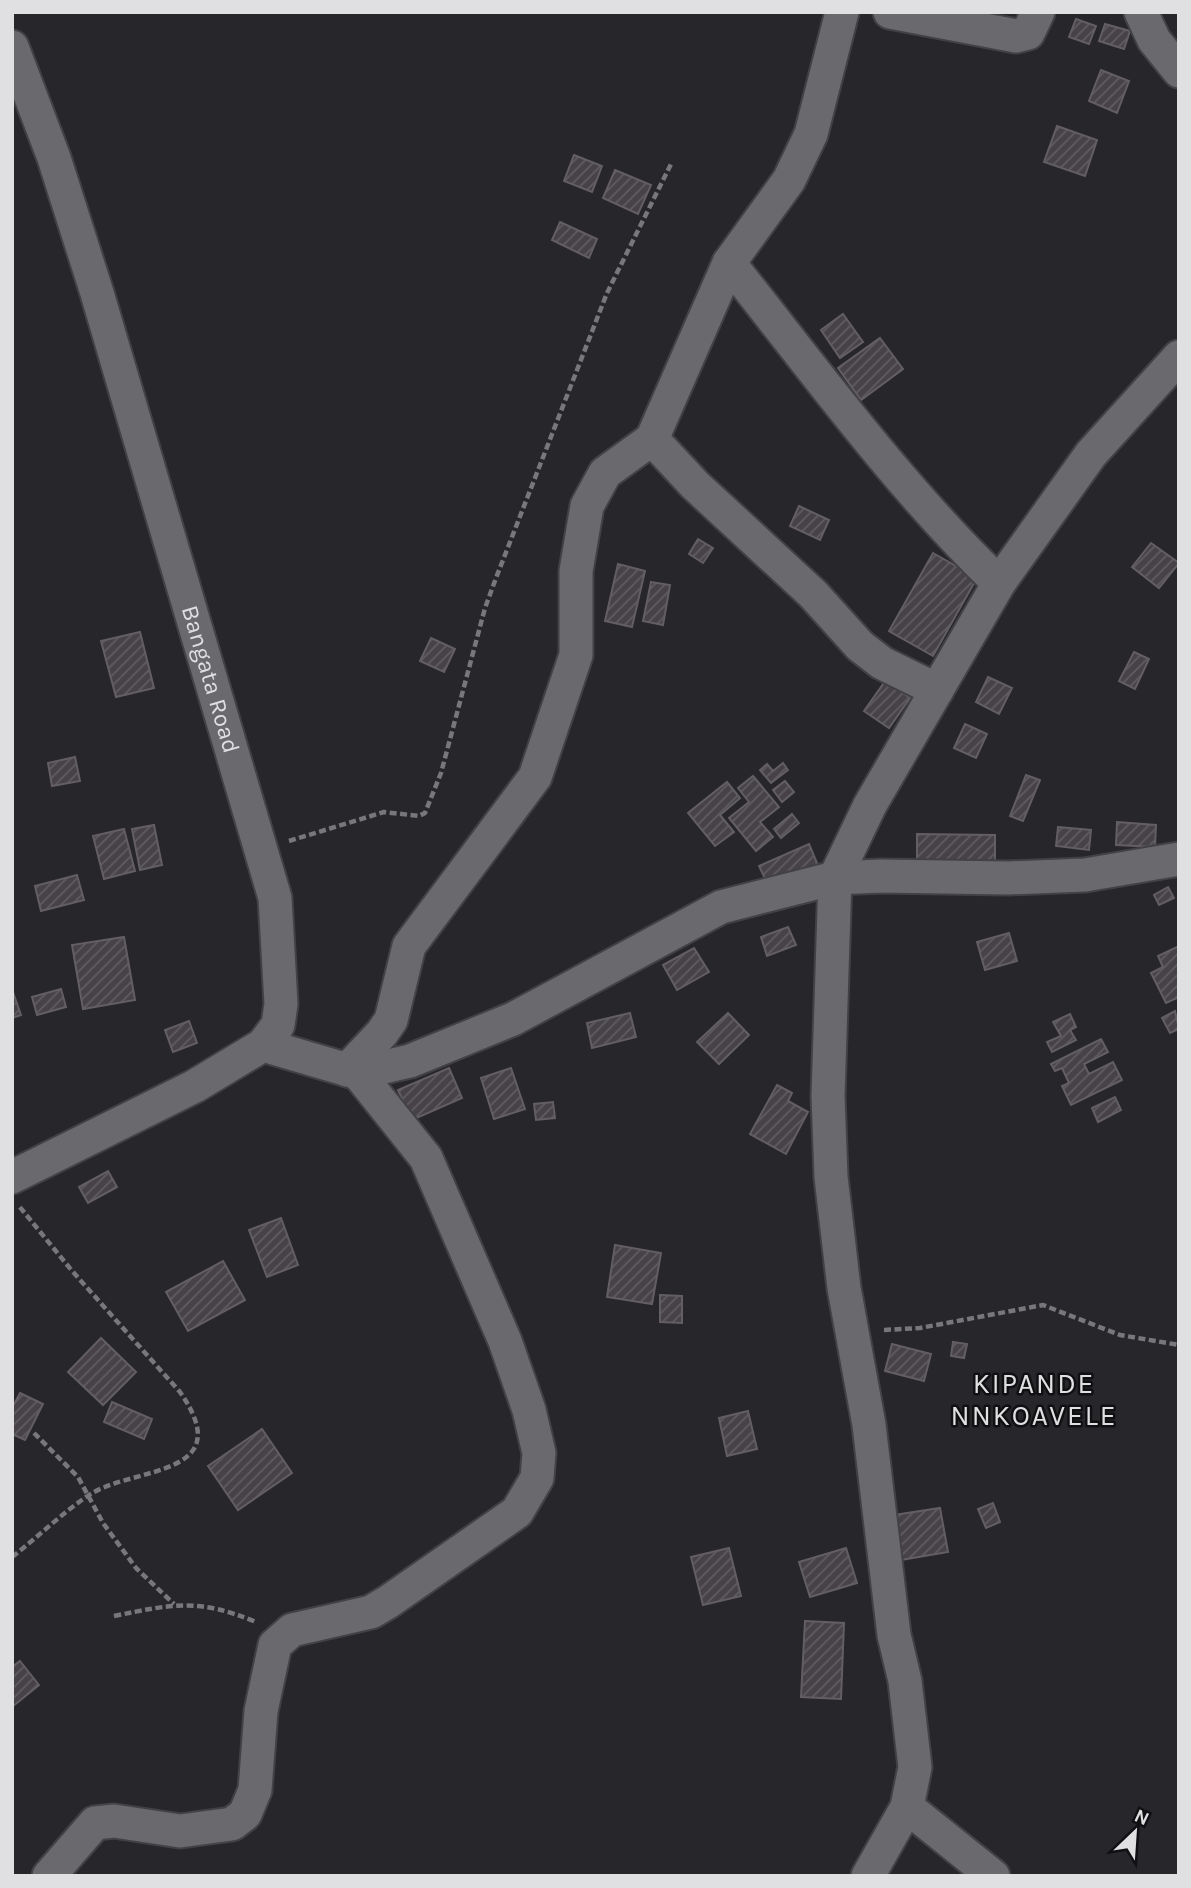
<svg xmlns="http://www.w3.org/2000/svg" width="1191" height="1888" viewBox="0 0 1191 1888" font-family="Karla,sans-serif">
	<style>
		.building { fill: url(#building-hatch); stroke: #625e63; stroke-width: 2 }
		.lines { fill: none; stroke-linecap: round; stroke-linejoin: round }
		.street-casing { stroke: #424145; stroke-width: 37 }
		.path { stroke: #78777b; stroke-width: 4.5; stroke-dasharray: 7 3.5; stroke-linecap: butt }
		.street { stroke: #6a696e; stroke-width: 33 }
		.labels { text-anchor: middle; stroke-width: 5; stroke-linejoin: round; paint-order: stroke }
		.street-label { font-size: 24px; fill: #e0dfe2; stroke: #101012 }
		.quarter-label { font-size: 28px; letter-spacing: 2px; fill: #e0dfe2; stroke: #101012 }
	</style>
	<defs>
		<pattern id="building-hatch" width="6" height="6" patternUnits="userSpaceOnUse" patternTransform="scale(1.75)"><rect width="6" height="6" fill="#464247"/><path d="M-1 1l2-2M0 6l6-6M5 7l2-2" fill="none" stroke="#605d61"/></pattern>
	</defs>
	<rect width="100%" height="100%" fill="#27262b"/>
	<!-- building -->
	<g class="building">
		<path d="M1076 19 1096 26 1089 44 1069 37Z"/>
		<path d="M1105 24 1130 31 1124 49 1099 41Z"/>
		<path d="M1101 70 1129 81 1117 113 1089 101Z"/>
		<path d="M1057 126 1097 140 1085 176 1044 162Z"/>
		<path d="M574 155 602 166 592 192 564 181Z"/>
		<path d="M615 170 651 185 638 214 603 198Z"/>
		<path d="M560 222 597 239 589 258 552 240Z"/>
		<path d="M843 314 863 342 840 358 821 330Z"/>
		<path d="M880 338 903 369 861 400 838 368Z"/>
		<path d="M799 506 829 520 820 540 790 526Z"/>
		<path d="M698 539 713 548 703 563 689 554Z"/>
		<path d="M1151 543 1179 563 1159 588 1132 567Z"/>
		<path d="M933 553 977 578 933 656 889 631Z"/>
		<path d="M618 564 645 571 632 627 605 621Z"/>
		<path d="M651 582 670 585 663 625 643 621Z"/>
		<path d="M140 632 154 688 116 697 101 641Z"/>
		<path d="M431 638 455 649 444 672 420 661Z"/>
		<path d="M1134 652 1149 659 1135 689 1119 681Z"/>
		<path d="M988 677 1012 688 999 714 976 702Z"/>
		<path d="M886 680 910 698 889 728 864 711Z"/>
		<path d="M965 724 987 734 976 758 954 748Z"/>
		<path d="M75 757 80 781 52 786 48 763Z"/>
		<path d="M783 763 788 770 771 783 760 770 767 764 773 771Z"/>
		<path d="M1026 775 1040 780 1023 821 1010 816Z"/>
		<path d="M753 776 779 807 760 822 773 837 756 851 729 818 749 802 738 788Z"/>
		<path d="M785 781 794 792 782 802 773 790Z"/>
		<path d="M727 782 740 798 720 815 734 832 715 846 688 813Z"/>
		<path d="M792 814 799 823 781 838 774 829Z"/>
		<path d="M1117 822 1156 825 1155 847 1116 845Z"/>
		<path d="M154 825 162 865 140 870 132 829Z"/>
		<path d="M1058 827 1091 830 1089 850 1056 846Z"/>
		<path d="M124 829 135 871 104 879 93 836Z"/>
		<path d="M917 834 995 835V863H917Z"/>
		<path d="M809 844 819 868 770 889 759 866Z"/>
		<path d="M77 875 84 900 41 911 35 886Z"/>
		<path d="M1168 887 1174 898 1159 905 1154 895Z"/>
		<path d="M788 927 796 945 767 956 761 937Z"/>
		<path d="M1009 933 1017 961 985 970 977 942Z"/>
		<path d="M124 937 135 1000 83 1009 72 945Z"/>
		<path d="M1179 946V997L1166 1003 1151 973 1163 967 1158 956Z"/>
		<path d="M694 948 709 972 677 990 663 965Z"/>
		<path d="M12 989 21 1015 12 1018Z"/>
		<path d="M61 989 66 1007 37 1015 32 997Z"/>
		<path d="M1175 1011 1179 1029 1170 1033 1162 1018Z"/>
		<path d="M630 1013 636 1037 592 1048 587 1023Z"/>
		<path d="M728 1013 749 1035 719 1064 697 1042Z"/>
		<path d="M1070 1014 1076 1027 1070 1030 1076 1040 1052 1052 1047 1042 1061 1036 1053 1022Z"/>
		<path d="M189 1021 197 1043 173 1052 165 1030Z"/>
		<path d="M1101 1039 1108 1052 1084 1064 1089 1074 1113 1062 1122 1080 1071 1105 1062 1086 1069 1083 1062 1068 1055 1071 1051 1064Z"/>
		<path d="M449 1068 462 1098 412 1120 398 1090Z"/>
		<path d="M511 1068 525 1109 494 1119 481 1078Z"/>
		<path d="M777 1085 792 1093 788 1101 808 1112 786 1154 750 1134Z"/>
		<path d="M1115 1097 1121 1110 1098 1122 1092 1108Z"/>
		<path d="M553 1102 555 1118 536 1120 534 1104Z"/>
		<path d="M108 1171 117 1187 88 1203 79 1187Z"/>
		<path d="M281 1218 298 1265 267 1277 249 1230Z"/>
		<path d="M615 1245 661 1253 652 1304 607 1297Z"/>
		<path d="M223 1261 245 1300 188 1331 166 1292Z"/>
		<path d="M660 1295 682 1296V1323L660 1322Z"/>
		<path d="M101 1338 136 1372 103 1405 68 1372Z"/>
		<path d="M953 1342 967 1344 964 1358 951 1356Z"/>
		<path d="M892 1344 931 1354 924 1381 885 1371Z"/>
		<path d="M20 1393 43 1404 25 1440 12 1434V1408Z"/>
		<path d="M112 1402 152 1419 144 1439 104 1422Z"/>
		<path d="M748 1411 757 1449 727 1456 719 1418Z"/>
		<path d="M262 1429 292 1473 238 1510 208 1466Z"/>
		<path d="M993 1503 1000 1522 986 1528 978 1509Z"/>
		<path d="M940 1508 948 1552 895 1561 887 1516Z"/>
		<path d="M729 1548 741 1596 703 1605 691 1557Z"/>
		<path d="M846 1548 857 1583 810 1597 799 1562Z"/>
		<path d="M805 1621 844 1623 841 1699 801 1697Z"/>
		<path d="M20 1661 39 1685 12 1707V1667Z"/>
	</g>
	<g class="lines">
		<defs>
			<g id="street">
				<path d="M890 12 1016 36 1028 33 1038 12"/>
				<path d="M1141 12 1154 40 1179 71"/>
				<path id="s1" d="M12 47 54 158 97 293 275 898 281 1004 278 1025 263 1045 195 1086 12 1177"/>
				<path d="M729 263C816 372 898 486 999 583"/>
				<path d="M652 439 695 485 813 594 860 646 882 663 937 690"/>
				<path d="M263 1045 358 1073 410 1061 513 1019 721 907 835 878 881 876 1008 878 1085 875 1179 859"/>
				<path d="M347 1070 382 1033 391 1020 409 946 535 777 576 655V571L587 506 605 473 652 439 729 263 789 180 811 134 842 12"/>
				<path d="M907 1807 993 1876"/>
				<path d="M49 1876 95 1823 114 1821 180 1831 232 1824 245 1814 255 1790 261 1711 275 1645 292 1630 371 1612 388 1602 517 1512 537 1478 539 1453 529 1410 505 1341 426 1158 358 1073"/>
				<path d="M868 1876 907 1807 915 1767 905 1681 894 1635 869 1425 844 1288 831 1177 828 1096 835 878 870 805 999 583 1091 454 1179 357"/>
			</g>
		</defs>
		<!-- street casing -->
		<use href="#street" class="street-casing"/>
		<!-- path -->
		<g class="path">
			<path d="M289 841 384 812 419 816 425 813 441 773 485 608 496 578 607 293 671 164"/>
			<path d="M884 1330 920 1328 1043 1305 1120 1335 1179 1345"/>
			<path d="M34 1433 78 1477 103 1523 136 1568 174 1604"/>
			<path d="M12 1557C38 1537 62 1513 89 1495 133 1466 240 1478 180 1392L73 1272 19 1206"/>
			<path d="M114 1616C173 1604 198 1598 256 1622"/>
		</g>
		<!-- street -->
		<use href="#street" class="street"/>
	</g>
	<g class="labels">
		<!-- street labels -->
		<g class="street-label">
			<text dy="8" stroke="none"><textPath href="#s1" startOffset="663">Bangata Road</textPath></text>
		</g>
		<!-- quarter labels -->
		<g class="quarter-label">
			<text x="1034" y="1393">KIPANDE<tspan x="1034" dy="32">NNKOAVELE</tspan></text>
		</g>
	</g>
	<!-- border -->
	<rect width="1191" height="1888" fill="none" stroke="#e0dfe2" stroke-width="28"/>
	<!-- north arrow -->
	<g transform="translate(1135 1832) rotate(25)" stroke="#101012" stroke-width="5" paint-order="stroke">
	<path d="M0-5L12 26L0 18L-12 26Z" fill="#e0dfe2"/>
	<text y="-10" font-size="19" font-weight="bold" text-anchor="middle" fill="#e0dfe2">N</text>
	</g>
</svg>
